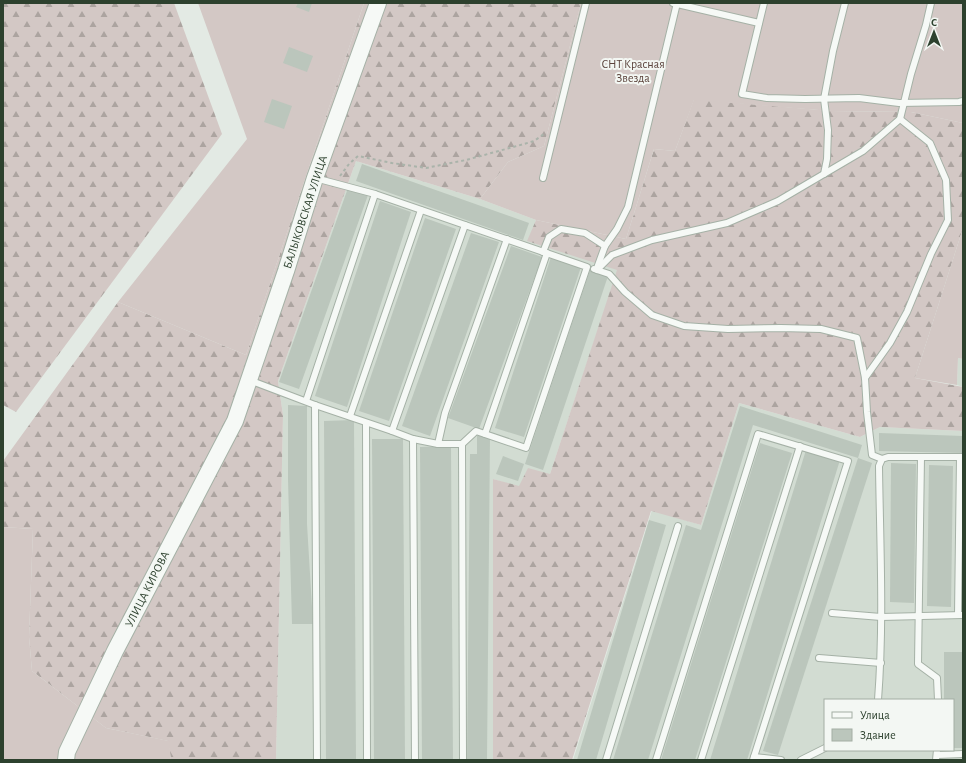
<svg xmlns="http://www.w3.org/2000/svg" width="966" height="763" viewBox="0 0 966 763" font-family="'Alegreya Sans',sans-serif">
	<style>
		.built { fill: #d2dcd2; fill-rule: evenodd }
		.forest { fill: url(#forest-firs) }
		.garden { fill: #d3c8c5 }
		.building { fill: #bbc6bc }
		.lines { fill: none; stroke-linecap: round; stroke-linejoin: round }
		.service-casing { stroke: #a5b1a6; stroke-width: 8 }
		.tertiary-casing { stroke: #a5b1a6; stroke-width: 18 }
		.path { stroke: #aab3aa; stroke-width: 2; stroke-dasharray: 3 3; stroke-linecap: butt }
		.service { stroke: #f6f9f6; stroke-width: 6 }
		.tertiary { stroke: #f6f9f6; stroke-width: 16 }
		.labels { text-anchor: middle; stroke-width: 4; stroke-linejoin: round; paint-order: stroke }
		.park-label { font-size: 12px; fill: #5b433c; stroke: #f3f7f3 }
		.street-label { font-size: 12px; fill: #2d412e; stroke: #f3f7f3 }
	</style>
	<defs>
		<pattern id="forest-firs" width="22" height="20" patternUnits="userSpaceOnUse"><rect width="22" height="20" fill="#d3c8c5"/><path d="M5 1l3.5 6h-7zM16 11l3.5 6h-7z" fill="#aca4a0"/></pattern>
	</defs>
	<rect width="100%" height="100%" fill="#e3eae4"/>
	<!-- built -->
	<g class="built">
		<path d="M356 161 480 199 536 220 528 241 618 269 550 474 519 487 493 479V760H276L283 415 278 381Z"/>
		<path d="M958 358 963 359V387L957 385Z"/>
		<path d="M739 403 860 437 880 427 963 431V760H573L652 510 701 525ZM825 700H953V750H825Z"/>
	</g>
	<!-- forest -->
	<g class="forest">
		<path d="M3 3H174L222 134 16 412 3 405Z"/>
		<path d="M364 3H581L544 146 508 162 480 199 356 161 278 381 283 415 276 760H171L168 741 106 728 32 671 29 637 33 529 3 527V461L118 302 246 355Z"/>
		<path d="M694 99 831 111 911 112 963 123V228L915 378 963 387V431L880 427 860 437 739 403 701 525 651 511 572 760H493V479L519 486 528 468 550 474 617 270 527 241 536 220 626 239 654 149 675 151Z"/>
	</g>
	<!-- garden -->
	<g class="garden">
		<path d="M198 3H364L246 355 118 302 247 139Z"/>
		<path d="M581 3H963V123L911 112 831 111 694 100 675 151 654 149 626 239 536 220 480 199 508 162 544 146Z"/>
		<path d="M963 228V359L958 358 957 385 915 378Z"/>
		<path d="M3 527 33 529 29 637 32 671 106 728 169 741 171 760H3Z"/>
	</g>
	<!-- building -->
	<g class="building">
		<path d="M298 3H312L309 12 296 7Z"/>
		<path d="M289 47 313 56 307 72 283 63Z"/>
		<path d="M272 99 292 106 284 129 264 122Z"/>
		<path d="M362 164 529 223 523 240 356 181Z"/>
		<path d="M348 188 368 195 299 389 279 382Z"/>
		<path d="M380 201 411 212 347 407 315 396Z"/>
		<path d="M425 218 456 229 389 421 359 411Z"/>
		<path d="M471 233 499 242 430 436 402 426Z"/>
		<path d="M511 246 542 257 479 429 448 418Z"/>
		<path d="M551 257 581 267 524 437 495 428Z"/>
		<path d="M590 270 608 276 543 470 525 464Z"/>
		<path d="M288 405 307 406V524L313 624H292L288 479Z"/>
		<path d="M740 406 862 445 858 458 753 425 648 760H613L686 525 701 530Z"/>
		<path d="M354 420 356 760H326L324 421Z"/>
		<path d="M879 433 963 436V453L879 451Z"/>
		<path d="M477 436H490L487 760H467L470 454H477Z"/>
		<path d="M372 439H403L405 760H374Z"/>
		<path d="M760 443 792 453 695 760H661Z"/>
		<path d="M451 446 453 760H422L420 447Z"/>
		<path d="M806 450 840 460 747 760H710Z"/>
		<path d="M503 456 524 464 518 481 496 474Z"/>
		<path d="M858 458 872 463 778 755 763 751Z"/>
		<path d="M891 463 916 464 914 603 890 602Z"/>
		<path d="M929 465 953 466 951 607 927 606Z"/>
		<path d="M649 520 666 525 596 760H577Z"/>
		<path d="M944 652H963V748H953V700H944Z"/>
	</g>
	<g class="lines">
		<defs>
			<g id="service">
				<path d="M673 3 759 23"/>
				<path d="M764 3 742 94 767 98 805 99 859 98 899 103 959 102 963 101"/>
				<path d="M824 174 827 159 828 130 824 99 833 51 845 3"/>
				<path d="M315 178 375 194 587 267 526 448 476 431 462 444"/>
				<path d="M543 178 586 3"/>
				<path d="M543 252 549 237 561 229 585 233 605 246"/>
				<path d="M597 268 605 246 617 229 628 207 677 3"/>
				<path d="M594 269 609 274 625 292 652 315 684 326 728 329 781 328 821 329 857 338 865 378 867 412 872 455 882 459"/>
				<path d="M597 270 612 255 652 240 727 223 778 201 863 151 900 119 911 74 926 25 931 3"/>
				<path d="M865 378 890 343 907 312 931 254 948 220 946 180 930 143 900 119"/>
				<path d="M249 380 315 405 392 431 413 439 438 444H462L463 760"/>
				<path d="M306 401 375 194"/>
				<path d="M315 405 317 760"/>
				<path d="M350 416 421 210"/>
				<path d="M366 423 367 760"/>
				<path d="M392 431 465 225"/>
				<path d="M485 434 547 253"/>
				<path d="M413 439 415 760"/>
				<path d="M438 444 445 413 507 239"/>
				<path d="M921 457 918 664 937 678 938 700"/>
				<path d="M832 613 881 617 963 615"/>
				<path d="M958 615 960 457"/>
				<path d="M819 658 881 663"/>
				<path d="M878 700C884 622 880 544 879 466L882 459 888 457H963"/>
				<path d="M937 755 963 754"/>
				<path d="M754 757 781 760"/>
				<path d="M606 760 678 526"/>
				<path d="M656 760 758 434 848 461 753 760"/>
				<path d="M701 760 800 446"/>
				<path d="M801 760 825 748"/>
				<path d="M936 760 937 750"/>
			</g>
			<path id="tertiary" d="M66 760 67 752 115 651 235 421 286 271 315 178 378 3"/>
		</defs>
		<!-- service casing -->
		<use href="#service" class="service-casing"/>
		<!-- tertiary casing -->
		<use href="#tertiary" class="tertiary-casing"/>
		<!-- path -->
		<path class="path" d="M340 176 349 164 358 156 392 163 426 168 466 160 524 144 534 141 544 134"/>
		<!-- service -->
		<use href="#service" class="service"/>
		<!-- tertiary -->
		<use href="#tertiary" class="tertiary"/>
	</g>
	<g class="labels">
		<!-- park labels -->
		<g class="park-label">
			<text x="633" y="68">СНТ Красная<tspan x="633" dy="14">Звезда</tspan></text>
		</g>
		<!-- street labels -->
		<g class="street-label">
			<text transform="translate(305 212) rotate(-72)" y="4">БАЛЫКОВСКАЯ УЛИЦА</text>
			<text transform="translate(147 589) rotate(-63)" y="4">УЛИЦА КИРОВА</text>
		</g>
	</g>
	<!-- border -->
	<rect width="966" height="763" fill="none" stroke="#2d412e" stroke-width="8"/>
	<!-- legend -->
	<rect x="824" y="699" width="130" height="52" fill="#f3f7f3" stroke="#a4aea4"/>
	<rect x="832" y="712" width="20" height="6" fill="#f6f9f6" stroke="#a4aea4"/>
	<text x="860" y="719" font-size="12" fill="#2d412e">Улица</text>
	<rect x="832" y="729" width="20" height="12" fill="#bbc6bc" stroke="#a4aea4"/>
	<text x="860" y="739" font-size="12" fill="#2d412e">Здание</text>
	<!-- north arrow -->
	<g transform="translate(934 32)" stroke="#f3f7f3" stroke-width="3" paint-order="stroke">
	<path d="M0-3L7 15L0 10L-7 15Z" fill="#2d412e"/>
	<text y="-6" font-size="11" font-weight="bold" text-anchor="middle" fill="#2d412e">С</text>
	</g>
</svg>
